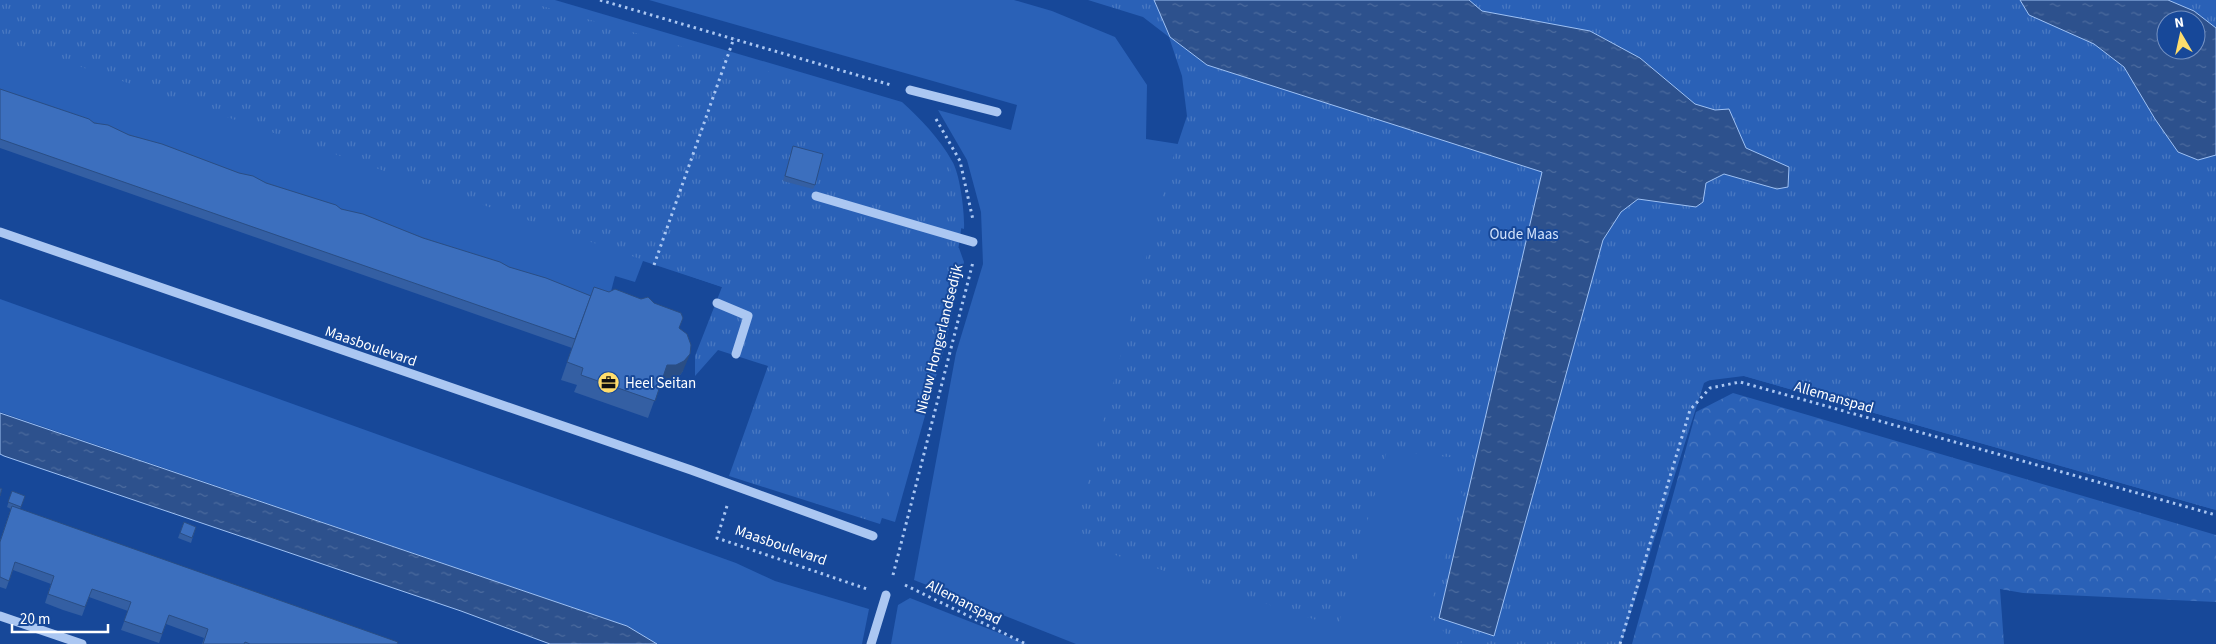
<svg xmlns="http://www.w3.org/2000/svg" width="2216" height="644" viewBox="0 0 2216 644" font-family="'Source Sans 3',sans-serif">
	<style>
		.green { fill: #2a61b7 }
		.forest { fill: url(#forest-crowns) }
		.park { fill: url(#park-tufts); fill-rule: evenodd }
		.water { fill: url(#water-ripples); stroke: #9ec1f4; fill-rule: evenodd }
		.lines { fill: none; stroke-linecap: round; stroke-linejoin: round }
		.path { stroke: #abc7f2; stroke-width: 3; stroke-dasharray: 2.5 4; stroke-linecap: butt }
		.minor { stroke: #abc7f2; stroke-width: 9 }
		.wall { fill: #345fa3 }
		.shaded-wall { fill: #2a4e85 }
		.building { fill: #3c6fbe; stroke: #2a4e85 }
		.labels { text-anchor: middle; stroke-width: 4; stroke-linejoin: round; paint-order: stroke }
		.park-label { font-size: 15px; fill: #d3e3fc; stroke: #174899 }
		.street-label { font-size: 15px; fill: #fff; stroke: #174899 }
		.poi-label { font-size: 15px; fill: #fff; stroke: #174899; text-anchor: start }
	</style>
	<defs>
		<pattern id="forest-crowns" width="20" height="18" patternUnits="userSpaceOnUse" patternTransform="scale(1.25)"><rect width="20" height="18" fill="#2a61b7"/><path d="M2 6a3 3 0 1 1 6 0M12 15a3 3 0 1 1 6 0" fill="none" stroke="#4a79c2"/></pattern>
		<pattern id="park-tufts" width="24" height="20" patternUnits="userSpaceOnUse" patternTransform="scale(1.25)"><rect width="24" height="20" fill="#2a61b7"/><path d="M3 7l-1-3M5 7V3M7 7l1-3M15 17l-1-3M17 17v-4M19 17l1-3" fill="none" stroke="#4a79c2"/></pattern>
		<pattern id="water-ripples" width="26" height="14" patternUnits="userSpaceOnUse" patternTransform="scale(1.25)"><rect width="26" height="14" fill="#2d518d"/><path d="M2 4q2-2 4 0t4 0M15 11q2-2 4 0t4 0" fill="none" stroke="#4c6b9e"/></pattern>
	</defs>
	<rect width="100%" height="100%" fill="#174899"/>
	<!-- green -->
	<g class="green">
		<path d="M0 0H555L902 102C920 118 940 139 952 161 960 173 965 214 964 229L827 189 763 193 959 248 964 262 945 345 895 522 751 478 771 366 722 287 643 261 635 282 615 276 608 303 0 94Z"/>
		<path d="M649 0H1014L1052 11 1115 37 1147 85 1146 139 1178 144 1439 239 1603 240 2216 510 1744 376 1704 381 1613 644H1076L914 580 956 353 983 264 981 212 967 160 938 110 1011 130 1017 105Z"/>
		<path d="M0 299 736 563 775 581 869 609 862 644H657L627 626 0 412Z"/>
		<path d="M910 598 1027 644H891L898 605Z"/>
	</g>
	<!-- forest -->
	<path class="forest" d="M1733 393 2216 535V602L2023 593 2000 589 2004 644H1632L1696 412Z"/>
	<!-- park -->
	<g class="park">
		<path d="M0 0H521L899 109 912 119 949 163 962 223 957 258 937 343 880 524 729 476 768 366 718 350 695 376V356L722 287 20 46 6 48 0 46Z"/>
		<path d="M1088 0H2216V510L1744 376 1721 374 1704 383 1621 644H1476L1475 640 1455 644 1428 614 1463 497 1456 478 1459 458 1387 451 1338 627 1072 541 1170 167 1187 116 1182 76 1169 37 1143 17ZM2166 20H2196V50H2166Z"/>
	</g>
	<!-- water -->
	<g class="water">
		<path d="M1154 0H1469L1482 11 1590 31 1640 58 1695 104 1715 110 1729 109 1746 148 1789 167 1788 187 1777 189 1724 174 1706 183 1703 202 1696 207 1638 199 1621 212 1603 240 1494 636 1439 618 1542 172 1207 65 1170 37Z"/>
		<path d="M2020 0H2168L2194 11 2216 28V155L2198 160 2178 152 2155 119 2124 67 2094 44 2029 15ZM2166 20H2196V50H2166Z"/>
		<path d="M0 413 627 626 657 644H550L461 611 4 456 0 454Z"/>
	</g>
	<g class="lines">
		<!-- path -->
		<g class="path">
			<path d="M600 0 891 85"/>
			<path d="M936 119 960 161 973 220"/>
			<path d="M654 265 734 38"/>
			<path d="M727 506 717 538 867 589"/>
			<path d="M893 575 973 262"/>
			<path d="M905 585 1026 644"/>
			<path d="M1620 644 1690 410 1710 388 1740 382 2216 515"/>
		</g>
		<!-- minor -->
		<g class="minor">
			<path d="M910 90 997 112"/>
			<path d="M816 196 973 242"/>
			<path d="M0 232 691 470 873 536"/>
			<path d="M717 303 748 316 736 354"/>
			<path d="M0 616 82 644"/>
			<path d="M871 644 886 595"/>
		</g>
	</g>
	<!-- wall -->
	<g class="wall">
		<path d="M0 89 591 296 679 328 683 371 678 378 669 382H661L648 418 574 392 577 385 561 380 572 348 0 148Z"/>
		<path d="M793 146 815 185 813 189 783 181Z"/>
		<path d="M12 491 25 496 20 509 397 644H202L204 638 166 624 159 643 121 630 128 611 89 597 82 616 63 610 45 603 51 584 13 570 6 589 0 587V541L11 509 7 507Z"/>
		<path d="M184 522 196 527 191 543 178 538Z"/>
	</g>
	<!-- shaded-wall -->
	<path class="shaded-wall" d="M690 354 683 371 678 378 669 382H661L667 365Z"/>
	<!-- building -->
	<g class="building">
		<path d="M0 89 89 119 94 123 108 125 129 135 162 144 239 173 253 176 266 183 336 205 341 209 363 214 423 238 500 262 509 267 546 278 591 296 575 339 0 139Z"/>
		<path d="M793 146 823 154 815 185 785 176Z"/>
		<path d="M594 287 609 292 615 289 641 299 648 297 654 303 681 313 683 318 679 328 687 334 691 345 690 354 684 361 676 365H667L655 401 581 375 583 368 567 362Z"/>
		<path d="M0 488 2 489 0 496Z"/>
		<path d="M12 491 25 496 21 507 8 502Z"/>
		<path d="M12 506 398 642 397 644H250L245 642 244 644H203L208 629 169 615 162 634 124 621 131 602 92 589 85 607 48 594 54 576 15 562 9 581 0 577V542Z"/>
		<path d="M184 522 196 527 192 538 180 533Z"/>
	</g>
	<!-- icons -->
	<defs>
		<symbol id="office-disc" viewBox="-11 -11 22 22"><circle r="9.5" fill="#ffdd6c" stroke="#174899"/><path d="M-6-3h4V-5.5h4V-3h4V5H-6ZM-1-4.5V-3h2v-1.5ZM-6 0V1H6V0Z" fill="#111"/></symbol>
	</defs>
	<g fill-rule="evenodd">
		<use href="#office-disc" x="596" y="370" width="25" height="25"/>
	</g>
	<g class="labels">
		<!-- park labels -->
		<g class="park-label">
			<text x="1524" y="239">Oude Maas</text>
		</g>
		<!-- street labels -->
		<g class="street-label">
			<text transform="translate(939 339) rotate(-76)" y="5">Nieuw Hongerlandsedijk</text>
			<text transform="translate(371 346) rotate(19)" y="5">Maasboulevard</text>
			<text transform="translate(1834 397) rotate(16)" y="5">Allemanspad</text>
			<text transform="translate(781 545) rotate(19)" y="5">Maasboulevard</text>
			<text transform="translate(964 602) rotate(27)" y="5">Allemanspad</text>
		</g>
		<!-- poi labels -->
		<g class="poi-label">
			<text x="625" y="388">Heel Seitan</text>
		</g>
	</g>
	<!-- north arrow -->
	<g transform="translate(2181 35) rotate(351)"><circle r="24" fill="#174899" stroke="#7491c2"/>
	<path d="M0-4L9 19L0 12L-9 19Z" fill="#ffdd6c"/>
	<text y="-8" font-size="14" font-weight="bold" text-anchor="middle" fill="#ffffff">N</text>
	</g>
	<!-- scale -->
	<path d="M12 624v8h96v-8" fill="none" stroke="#ffffff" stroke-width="2.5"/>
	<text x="20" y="624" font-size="15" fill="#ffffff" stroke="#174899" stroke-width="4" paint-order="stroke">20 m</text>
</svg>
